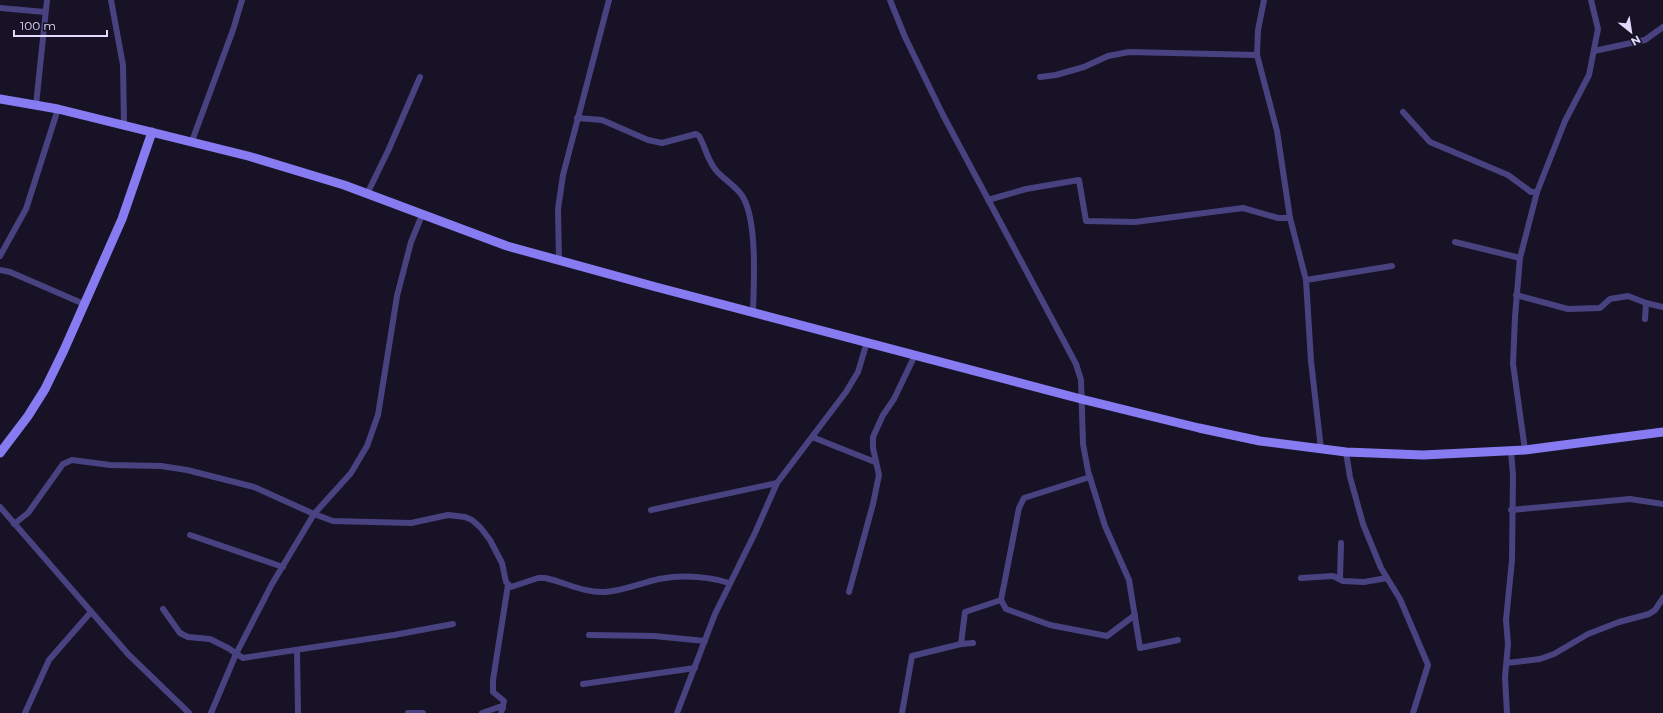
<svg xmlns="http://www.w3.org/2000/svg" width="1663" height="713" viewBox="0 0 1663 713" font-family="Montserrat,sans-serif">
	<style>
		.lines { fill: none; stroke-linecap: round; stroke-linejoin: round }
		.street { stroke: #494280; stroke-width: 6 }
		.secondary { stroke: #877bf2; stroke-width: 9 }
	</style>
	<rect width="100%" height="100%" fill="#171226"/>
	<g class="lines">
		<!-- street -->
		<g class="street">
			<path d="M111 0 123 65 124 125"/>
			<path d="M890 0 905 37 943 115 1076 364 1081 380 1083 444 1088 471 1105 526 1129 580 1140 648 1178 640"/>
			<path d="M1264 0 1258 30 1257 55 1277 131 1290 218 1306 280 1311 361 1321 449"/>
			<path d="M0 8 45 12"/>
			<path d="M1594 51 1645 40 1663 27"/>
			<path d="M1040 77 1056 75 1084 67 1108 56 1129 52 1257 55"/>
			<path d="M36 105 47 0"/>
			<path d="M1403 112 1430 142 1508 175 1531 192H1537"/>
			<path d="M577 118 602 120 648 140 662 143 696 134 699 136C705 146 707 159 715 169 723 180 738 186 744 199 757 224 754 282 753 311"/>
			<path d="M192 141 233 30 242 0"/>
			<path d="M367 194 388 151 420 77"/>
			<path d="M988 200 1026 189 1079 180 1086 221 1135 222 1243 208 1278 218H1290"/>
			<path d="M1455 242 1520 258"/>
			<path d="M0 256 26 209 58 109"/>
			<path d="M559 260 558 209 563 175 609 0"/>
			<path d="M0 270 10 272 84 304"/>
			<path d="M1306 280 1392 266"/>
			<path d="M1516 295 1568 309 1600 308 1610 299 1628 296 1646 303 1645 319"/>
			<path d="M1646 303 1663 307"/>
			<path d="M812 437 875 462"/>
			<path d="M1525 450 1513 364 1515 317 1520 258 1537 192 1565 121 1589 75 1598 29 1591 0"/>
			<path d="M1346 452 1350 477 1363 524 1381 568 1400 599 1428 665 1413 713"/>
			<path d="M1090 477 1024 498 1019 508 1001 600 1006 609 1050 625 1107 636 1135 615"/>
			<path d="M0 507 128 654 189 713"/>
			<path d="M651 510 777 483"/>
			<path d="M1511 510 1630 499 1663 504"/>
			<path d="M14 524 28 513 63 464 72 460 110 465 161 466 187 470 254 487 314 514 333 521 411 523 448 515 465 517 472 520 480 527 490 540 502 563 506 582 511 587 538 578H545C565 582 583 593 605 592 623 591 641 583 659 579 682 575 706 576 729 583"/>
			<path d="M190 535 283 567"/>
			<path d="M1301 578 1333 576 1343 581 1364 582 1387 578"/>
			<path d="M1340 578 1341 543"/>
			<path d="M849 592 873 504 879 475 873 448V437L883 415 894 399 915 355"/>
			<path d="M163 609 180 633 188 637 210 639 228 648 243 658 394 635 453 624"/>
			<path d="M589 635 654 636 705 641"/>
			<path d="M961 644 965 612 1001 600"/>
			<path d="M297 651 298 713"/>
			<path d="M1507 663 1540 659 1554 654 1588 634 1619 622 1649 614 1655 610 1663 598"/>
			<path d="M583 684 695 668"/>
			<path d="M25 713 49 660 91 612"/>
			<path d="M211 713 236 654 272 584 314 514 351 473 367 446 378 415 397 296 411 242 422 215"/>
			<path d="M408 713H423"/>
			<path d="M482 713 499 707 503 708"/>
			<path d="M501 713 504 701 493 692V680L508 585"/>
			<path d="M677 713 715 614 755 533 777 483 846 392 858 372 867 342"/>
			<path d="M902 713 912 656 961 644 973 643"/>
			<path d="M1507 713 1505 677 1508 644 1506 620 1512 560 1513 475 1511 451"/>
		</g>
		<!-- secondary -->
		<g class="secondary">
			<path d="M0 99 58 109 248 156 344 185 507 246 656 287 1081 399 1199 428 1260 441 1346 452 1423 455 1525 450 1663 432"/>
			<path d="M0 453 28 416 45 389 64 350 122 219 152 132"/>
		</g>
	</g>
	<!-- north arrow -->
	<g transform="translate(1631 32) rotate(150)" stroke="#171226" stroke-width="3" paint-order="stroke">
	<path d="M0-3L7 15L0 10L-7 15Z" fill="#e1dafb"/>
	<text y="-6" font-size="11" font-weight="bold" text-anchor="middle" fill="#e1dafb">N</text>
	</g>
	<!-- scale -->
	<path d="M14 30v6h93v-6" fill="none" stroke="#e1dafb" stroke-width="2"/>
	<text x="20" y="30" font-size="12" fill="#e1dafb" stroke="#171226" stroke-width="3" paint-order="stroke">100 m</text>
</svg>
